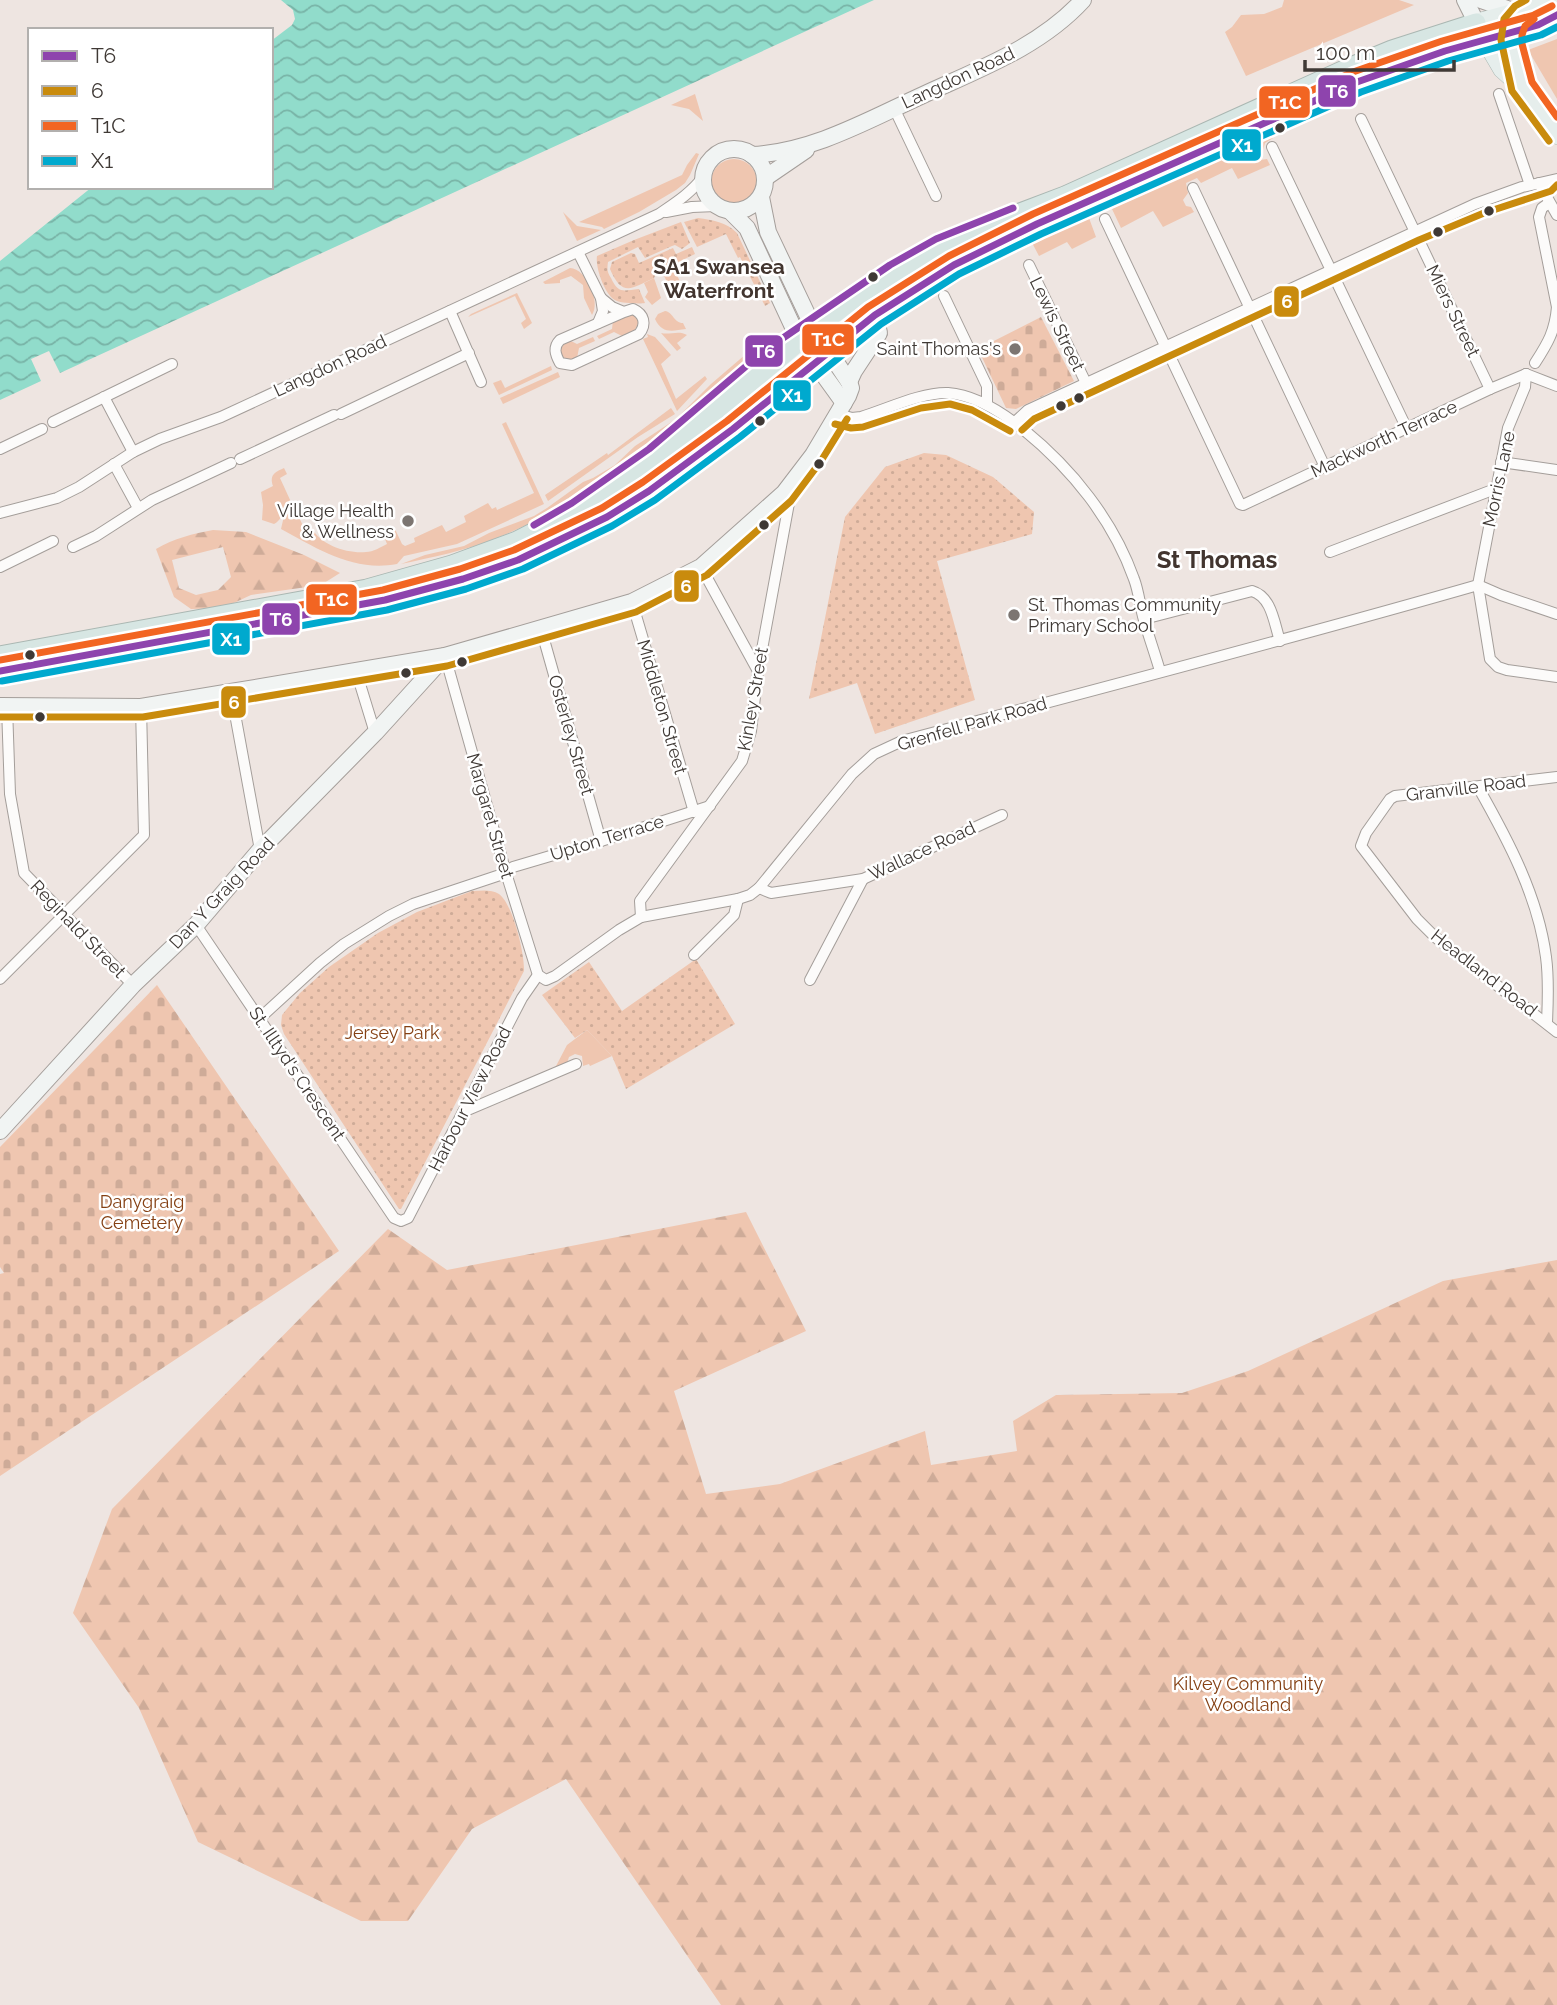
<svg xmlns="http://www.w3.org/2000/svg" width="1557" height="2005" viewBox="0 0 1557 2005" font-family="Raleway,sans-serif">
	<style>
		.grass { fill: #efc6b0 }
		.forest { fill: url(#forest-firs); fill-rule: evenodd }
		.cemetery { fill: url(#cemetery-stones) }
		.park { fill: url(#park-dots) }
		.water { fill: url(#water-waves) }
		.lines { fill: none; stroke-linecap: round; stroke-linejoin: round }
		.street-casing { stroke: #a49e9a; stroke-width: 12 }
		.secondary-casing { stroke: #a49e9a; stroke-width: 18 }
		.primary-casing { stroke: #aab7b2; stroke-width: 19 }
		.highway-casing { stroke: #aab7b2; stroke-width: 21 }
		.street { stroke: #fcfbfa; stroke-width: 10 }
		.secondary { stroke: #f1f4f3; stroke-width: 16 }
		.primary { stroke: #e6eeec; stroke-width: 18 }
		.highway { stroke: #d7e6e3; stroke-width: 19 }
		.bus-1-casing { stroke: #fff; stroke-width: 12 }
		.bus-2-casing { stroke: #fff; stroke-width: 12 }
		.bus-3-casing { stroke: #fff; stroke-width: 12 }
		.bus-4-casing { stroke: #fff; stroke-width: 12 }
		.bus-1 { stroke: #8e44ad; stroke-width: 7 }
		.bus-2 { stroke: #c98b0d; stroke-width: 7 }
		.bus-3 { stroke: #f26522; stroke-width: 7 }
		.bus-4 { stroke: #00a9ce; stroke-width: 7 }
		.bus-dot { fill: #3f3935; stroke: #fff; stroke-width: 2.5 }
		.poi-dot { fill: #7c7571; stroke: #fff; stroke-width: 2.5 }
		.labels { text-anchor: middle; stroke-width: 5; stroke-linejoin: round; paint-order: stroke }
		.street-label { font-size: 18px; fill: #3f3935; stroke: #fff }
		.poi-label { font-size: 18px; fill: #3f3935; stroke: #fff; text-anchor: end }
		.park-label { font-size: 18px; fill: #854013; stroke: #fff }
		.quarter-label { font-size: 21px; font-weight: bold; fill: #42352f; stroke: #fff }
		.district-label { font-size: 24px; font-weight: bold; fill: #42352f; stroke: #fff }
		.line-badge { stroke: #fff; stroke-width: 2.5 }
		.badge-label { font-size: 19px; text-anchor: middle; font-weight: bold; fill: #fff }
	</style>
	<defs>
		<pattern id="forest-firs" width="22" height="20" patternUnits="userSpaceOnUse" patternTransform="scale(1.75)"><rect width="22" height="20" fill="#efc6b0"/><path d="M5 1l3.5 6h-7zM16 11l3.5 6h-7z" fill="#ceab98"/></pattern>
		<pattern id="cemetery-stones" width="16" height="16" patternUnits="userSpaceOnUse" patternTransform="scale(1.75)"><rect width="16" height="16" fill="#efc6b0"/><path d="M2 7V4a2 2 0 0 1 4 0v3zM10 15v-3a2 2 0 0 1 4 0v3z" fill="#ceab98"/></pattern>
		<pattern id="park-dots" width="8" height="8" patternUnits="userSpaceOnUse" patternTransform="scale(1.75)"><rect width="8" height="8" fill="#efc6b0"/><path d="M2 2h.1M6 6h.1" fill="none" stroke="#ceab98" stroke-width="1.8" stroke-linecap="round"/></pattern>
		<pattern id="water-waves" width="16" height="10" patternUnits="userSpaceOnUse" patternTransform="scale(1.75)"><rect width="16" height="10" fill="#91dccb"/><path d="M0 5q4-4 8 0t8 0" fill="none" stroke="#78b3a6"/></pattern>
	</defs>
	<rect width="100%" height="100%" fill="#eee5e1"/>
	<!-- grass -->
	<g class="grass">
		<path d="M1284 0H1399L1414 5 1246 76 1225 32 1232 27 1241 15 1264 14 1282 7Z"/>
		<path d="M1557 39V99L1528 50Z"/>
		<path d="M695 94 703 121 689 109 671 105Z"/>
		<path d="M1273 132V138L1265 143 1263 150 1257 153 1260 160 1267 159 1270 165 1238 179 1232 168 1201 183 1197 178 1186 183 1188 193 1183 200 1186 206 1191 207 1194 212 1163 227 1153 211 1121 228 1112 209 1118 199 1249 140Z"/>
		<path d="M696 153 699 154 690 175 685 183 676 190 639 212 604 229 602 227 579 222 682 175 687 165Z"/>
		<circle cx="734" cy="182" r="23"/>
		<path d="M1111 202 1108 209 1089 218 1096 237 1072 249 1067 242 1039 256 1030 239Z"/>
		<path d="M563 212 577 226 601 230 577 241Z"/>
		<path d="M570 268C587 269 601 302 592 315L584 298 583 285 571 276 560 280V283L545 284 543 282Z"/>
		<path d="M675 271 684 290 674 295 664 276Z"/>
		<path d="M654 278 661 298 652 305 645 297 648 292 644 283Z"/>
		<path d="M517 293 532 323 524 329 521 323 526 319 515 296 468 317 471 314Z"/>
		<path d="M665 311C673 312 674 323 683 323L686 329C672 331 662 334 655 319L658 314Z"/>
		<path d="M631 313 635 315 639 322 635 330 622 336 614 332 599 339 597 336 612 329 613 320Z"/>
		<path d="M661 333C670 335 679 330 687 335L677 343 681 348 677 351Z"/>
		<path d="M647 334 655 337 671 355 661 364 676 399 705 376 707 379 677 411 643 339 648 337Z"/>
		<path d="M593 337 595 341 579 348 577 358 571 361 561 356 560 351 564 343 571 341 577 344Z"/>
		<path d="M753 348 757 353C676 424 595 500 494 539 464 551 433 557 401 564L425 555 464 546 489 533 534 516 547 508 583 482 593 478 615 465 635 446 676 419 711 384Z"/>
		<path d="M551 366 552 370 499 395 493 383 501 380 505 388Z"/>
		<path d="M558 372 560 377 503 404 500 398Z"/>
		<path d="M671 408 675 414 638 437 548 501 545 495 607 453 608 455Z"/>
		<path d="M506 422 544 504 457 544 404 556 397 564C353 572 318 549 281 529L284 516 295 509 305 530 312 528C320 545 348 554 366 552 373 552 381 547 387 544L383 534 395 529 402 544 405 546 415 542 414 538 442 525 446 532 466 522 464 516 488 503 492 509 496 507 497 510 534 493 502 424Z"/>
		<path d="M284 468 287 474 280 478 291 502C283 508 283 520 274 524L262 520 263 505 261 492 273 486C269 475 275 472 284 468Z"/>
		<path d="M587 1030 612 1056 590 1066 589 1064 583 1066 582 1056 575 1054 569 1057 567 1063 555 1068 567 1045Z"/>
	</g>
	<!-- forest -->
	<g class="forest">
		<path d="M213 530 246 532 304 555 340 573 321 585 251 595 223 608 191 609 174 597 156 549C174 538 193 534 213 530ZM223 547 231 577 218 590 196 595 179 588 172 560Z"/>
		<path d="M746 1212 806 1331 674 1391 706 1494 780 1484 925 1431 931 1465 1017 1451 1013 1421 1056 1395 1182 1393 1248 1371 1443 1281 1557 1260V2005H721L566 1779 472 1829 408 1921H361L198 1842 139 1708 73 1613 112 1509 388 1229 447 1270Z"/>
	</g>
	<!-- cemetery -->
	<g class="cemetery">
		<path d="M1041 317 1074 381 1016 409 1006 408 978 349Z"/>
		<path d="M157 985 339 1251 0 1476V1274L4 1273 0 1267V1147Z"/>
	</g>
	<!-- park -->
	<g class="park">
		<path d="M698 218C713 220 726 222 737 233L770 303 765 306 740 257 738 258 726 234 697 247 684 222Z"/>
		<path d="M681 222 690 243 682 249 675 245 672 246 645 258 638 247 608 262C607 269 607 272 611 278 619 295 624 290 639 289L645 303C640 304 621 303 617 301 605 297 595 267 597 256L634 240Z"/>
		<path d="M692 247 695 254 657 272 654 278C631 289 622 297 610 269L612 262 631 253 635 254 639 263 673 248 676 254Z"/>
		<path d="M924 453 946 455 993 477 1034 512 1032 534 937 561 975 700 875 734 857 683 809 699 845 517 885 467Z"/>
		<path d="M472 891C481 891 491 889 499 894 513 904 525 955 524 971L401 1209H399L284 1034 281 1025 282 1015 300 993 329 967 378 933 417 912Z"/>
		<path d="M696 959 735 1024 626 1089 612 1056 587 1030 575 1038 542 995 589 962 622 1011Z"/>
	</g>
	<!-- water -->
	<path class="water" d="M281 0H874L60 373 49 351 31 359 41 381 0 400V261L92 187H271V41L292 25 295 19 293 10Z"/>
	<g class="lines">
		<defs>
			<g id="street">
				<path d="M1499 94 1530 185"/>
				<path d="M894 108 936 196"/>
				<path d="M1361 119 1490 389"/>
				<path d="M1272 147 1407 429"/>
				<path d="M1539 183 1557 215"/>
				<path d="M1193 188 1325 467"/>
				<path d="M666 212 692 207 716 206"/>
				<path d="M1105 219 1240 504 1243 505 1490 389 1526 374"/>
				<path d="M578 252 601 298 603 311 598 323"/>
				<path d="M1029 265 1086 383"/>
				<path d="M944 296 987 386V404"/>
				<path d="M601 298 612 307 624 312 633 309C644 314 647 324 639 334L572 365 560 363C555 354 553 347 560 340L624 312"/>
				<path d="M450 311 481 382"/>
				<path d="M1535 363C1548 343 1555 331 1557 307L1539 217 1542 208 1549 203"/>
				<path d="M1526 374 1525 387 1508 428 1478 585 1490 659 1498 667 1507 670 1557 677"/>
				<path d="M1526 374 1557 386"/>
				<path d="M104 397 133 452"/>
				<path d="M341 414 469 353"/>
				<path d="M838 414 852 418 861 417C887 409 922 392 948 393 976 395 1003 413 1024 430 1072 469 1113 520 1134 579 1139 592 1140 607 1144 620 1149 637 1155 654 1160 671"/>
				<path d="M53 422 172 364"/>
				<path d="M1015 422 1028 410 1475 204 1522 187 1557 179"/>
				<path d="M0 449 42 429"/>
				<path d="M240 459 334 415"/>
				<path d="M1501 462 1557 470"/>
				<path d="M114 464 138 508"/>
				<path d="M0 513 57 498 79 487 133 452 160 439 221 417 659 214C675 203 691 193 703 177"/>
				<path d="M73 547 96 536 152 500 231 463"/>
				<path d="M1330 552 1495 489"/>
				<path d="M0 567 53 541"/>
				<path d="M701 567 758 671"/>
				<path d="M1478 585 1501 595 1557 614"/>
				<path d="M632 602 694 812"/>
				<path d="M1144 619 1252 591C1272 597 1274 623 1280 641"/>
				<path d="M541 629 601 841"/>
				<path d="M445 656 506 873 538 975"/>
				<path d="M356 671 375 733"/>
				<path d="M231 692 260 850"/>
				<path d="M7 707 10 794 24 873 133 985"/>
				<path d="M1557 777 1395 796 1390 799 1366 833 1361 846 1417 919 1435 937 1557 1032"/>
				<path d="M1478 787C1508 840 1538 896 1546 957 1549 979 1548 1001 1547 1022"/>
				<path d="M759 888 771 893 863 879 1002 815"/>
				<path d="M641 917 640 901 742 761 751 731 758 671 789 503 784 493"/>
				<path d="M196 925 394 1218 401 1221 408 1218 522 998 538 975"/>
				<path d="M694 955 734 915 738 899"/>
				<path d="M538 975 546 980 555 976 619 930 641 917 738 899 750 895 759 888 852 774 874 754 902 741C1094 690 1287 640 1478 585"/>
				<path d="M0 979 144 835 141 707"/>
				<path d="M810 980 863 879"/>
				<path d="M260 1018 320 963 344 944 389 916 413 904 506 873 513 867 601 841 710 806"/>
				<path d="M463 1112 576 1064"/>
			</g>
			<g id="secondary">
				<path d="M1465 0 1481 32"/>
				<path d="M1481 0 1516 12"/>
				<circle cx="734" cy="180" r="31"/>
				<path d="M752 155C813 152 868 120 923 95 979 69 1040 47 1083 0"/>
				<path d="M765 178 806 150"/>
				<path d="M731 212 747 228 800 342 844 403"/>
				<path d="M813 343 821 340C875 300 928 260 991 238"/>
				<path d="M849 382 854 371 879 333 875 315"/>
				<path d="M712 418 734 410 807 350 817 349"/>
				<path d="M0 706 141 707 231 692 445 656 632 602 701 567 784 493 813 455 848 396 851 388 849 382 814 329 768 232 761 197"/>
				<path d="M0 1131 133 985 196 925 260 850 375 733 445 656"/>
			</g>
			<g id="primary">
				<path d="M1557 15 1538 25 1485 40 1502 69 1522 87 1557 135"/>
				<path d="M1476 23 1531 8 1549 0"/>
				<path d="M1522 87C1520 78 1518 68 1516 58 1510 33 1508 23 1531 8"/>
			</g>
			<g id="highway">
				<path d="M0 656 367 589 452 565 517 541 578 510 635 474 688 434 814 329 860 294 899 269 962 235 1065 196 1351 67 1392 50 1476 23"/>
				<path d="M0 671C94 654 189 637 283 619 372 602 461 586 544 548 612 517 672 476 731 430 792 384 849 331 913 289 989 241 1075 207 1157 171 1265 122 1370 71 1485 40"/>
			</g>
		</defs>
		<!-- street casing -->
		<use href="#street" class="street-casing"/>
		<!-- secondary casing -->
		<use href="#secondary" class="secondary-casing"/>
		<!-- primary casing -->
		<use href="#primary" class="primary-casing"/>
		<!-- highway casing -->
		<use href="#highway" class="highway-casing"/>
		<!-- street -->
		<use href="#street" class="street"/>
		<!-- secondary -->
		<use href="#secondary" class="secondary"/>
		<!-- primary -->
		<use href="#primary" class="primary"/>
		<!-- highway -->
		<use href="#highway" class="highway"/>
		<defs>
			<g id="bus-1">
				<path d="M534 525 572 503 649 449 764 351 890 265 936 239 1013 208"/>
				<path d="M0 671 385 600 463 579 518 560 607 517 649 491 733 429 875 315 954 265 1037 224 1357 82 1445 51 1538 25 1557 15"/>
			</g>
			<g id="bus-2">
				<path d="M1526 0 1515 6 1504 19 1501 40 1512 91 1549 141"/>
				<path d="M835 424 851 428 863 427 921 408 950 404 972 410 1010 431"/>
				<path d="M1022 430 1034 419 1419 240 1484 213 1551 191 1557 185"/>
				<path d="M0 717H143L447 666 636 612 707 575 791 501 821 461 847 419"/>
			</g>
			<g id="bus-3">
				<path d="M1534 19 1525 26 1522 35V44L1532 82 1557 117"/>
				<path d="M0 660 383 590 460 569 514 550 602 508 643 482 727 421 868 307 949 256 1033 214 1353 72 1442 41 1534 15 1552 6"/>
			</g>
			<path id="bus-4" d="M2 681 387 610 466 589 523 569 612 526 655 500 740 437 881 324 959 274 1041 234 1361 92 1448 61 1541 35 1557 27"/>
		</defs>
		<!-- bus-1 casing -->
		<use href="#bus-1" class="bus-1-casing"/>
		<!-- bus-2 casing -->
		<use href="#bus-2" class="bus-2-casing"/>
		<!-- bus-3 casing -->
		<use href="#bus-3" class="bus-3-casing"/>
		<!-- bus-4 casing -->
		<use href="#bus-4" class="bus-4-casing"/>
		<!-- bus-1 -->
		<use href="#bus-1" class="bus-1"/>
		<!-- bus-2 -->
		<use href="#bus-2" class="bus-2"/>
		<!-- bus-3 -->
		<use href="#bus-3" class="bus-3"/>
		<!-- bus-4 -->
		<use href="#bus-4" class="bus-4"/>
	</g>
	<!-- markers -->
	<g class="bus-dot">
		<circle cx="1280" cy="128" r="6"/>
		<circle cx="1489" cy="211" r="6"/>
		<circle cx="1438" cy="232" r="6"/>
		<circle cx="873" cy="277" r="6"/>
		<circle cx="1079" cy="398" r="6"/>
		<circle cx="1061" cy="406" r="6"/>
		<circle cx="760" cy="421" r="6"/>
		<circle cx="819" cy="464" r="6"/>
		<circle cx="764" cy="525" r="6"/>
		<circle cx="30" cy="655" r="6"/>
		<circle cx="462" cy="662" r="6"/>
		<circle cx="406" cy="673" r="6"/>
		<circle cx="40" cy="717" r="6"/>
	</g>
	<g class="poi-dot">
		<circle cx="1015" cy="349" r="7"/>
		<circle cx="408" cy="521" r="7"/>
		<circle cx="1014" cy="615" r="7"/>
	</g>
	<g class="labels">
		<!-- street labels -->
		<g class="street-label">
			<text transform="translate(958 78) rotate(-25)" y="6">Langdon Road</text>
			<text transform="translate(1453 311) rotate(64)" y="6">Miers Street</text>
			<text transform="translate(1057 324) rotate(64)" y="6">Lewis Street</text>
			<text transform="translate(330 366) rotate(-25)" y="6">Langdon Road</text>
			<text transform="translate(1384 439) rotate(-25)" y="6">Mackworth Terrace</text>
			<text transform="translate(1499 479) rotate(-78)" y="6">Morris Lane</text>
			<text transform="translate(753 699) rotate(-80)" y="6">Kinley Street</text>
			<text transform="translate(662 707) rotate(74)" y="6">Middleton Street</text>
			<text transform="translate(972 724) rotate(-16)" y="6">Grenfell Park Road</text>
			<text transform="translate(571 735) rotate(74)" y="6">Osterley Street</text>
			<text transform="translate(1466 788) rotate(-7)" y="6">Granville Road</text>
			<text transform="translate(490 816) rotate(74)" y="6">Margaret Street</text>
			<text transform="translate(607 838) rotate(-17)" y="6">Upton Terrace</text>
			<text transform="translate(922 851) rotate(-25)" y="6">Wallace Road</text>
			<text transform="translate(222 893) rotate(-47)" y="6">Dan Y Graig Road</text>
			<text transform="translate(78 929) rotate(46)" y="6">Reginald Street</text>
			<text transform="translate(1484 973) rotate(38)" y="6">Headland Road</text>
			<text transform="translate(297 1074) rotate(56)" y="6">St. Illtyd's Crescent</text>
			<text transform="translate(470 1099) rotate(-63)" y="6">Harbour View Road</text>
		</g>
		<!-- poi labels -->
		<g class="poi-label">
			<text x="1001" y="355">Saint Thomas's</text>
			<text x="394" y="517">Village Health<tspan x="394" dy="21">&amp; Wellness</tspan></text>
			<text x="1028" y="611" text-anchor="start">St. Thomas Community<tspan x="1028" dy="21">Primary School</tspan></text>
		</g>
		<!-- park labels -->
		<g class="park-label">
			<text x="392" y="1039">Jersey Park</text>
			<text x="142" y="1208">Danygraig<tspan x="142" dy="21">Cemetery</tspan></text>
			<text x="1248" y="1690">Kilvey Community<tspan x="1248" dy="21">Woodland</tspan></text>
		</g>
		<!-- quarter labels -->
		<g class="quarter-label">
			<text x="719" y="274">SA1 Swansea<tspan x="719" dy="24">Waterfront</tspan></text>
		</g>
		<!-- district labels -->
		<g class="district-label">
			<text x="1217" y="568">St Thomas</text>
		</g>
	</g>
	<g class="line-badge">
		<rect x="1317" y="74" width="40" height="34" rx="7" fill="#8e44ad"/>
		<rect x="1258" y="85" width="53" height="34" rx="7" fill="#f26522"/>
		<rect x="1221" y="128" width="41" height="34" rx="7" fill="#00a9ce"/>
		<rect x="1273" y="285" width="27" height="33" rx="7" fill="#c98b0d"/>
		<rect x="801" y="323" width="54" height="33" rx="7" fill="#f26522"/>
		<rect x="744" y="334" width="40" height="34" rx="7" fill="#8e44ad"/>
		<rect x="772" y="379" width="40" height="33" rx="7" fill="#00a9ce"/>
		<rect x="673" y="569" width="27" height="34" rx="7" fill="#c98b0d"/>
		<rect x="305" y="583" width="53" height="33" rx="7" fill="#f26522"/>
		<rect x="261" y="602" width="40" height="34" rx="7" fill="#8e44ad"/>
		<rect x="211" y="622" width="40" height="34" rx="7" fill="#00a9ce"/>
		<rect x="220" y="685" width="27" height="34" rx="7" fill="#c98b0d"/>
	</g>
	<g class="badge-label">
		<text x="1337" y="98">T6</text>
		<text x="1285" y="109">T1C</text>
		<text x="1242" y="152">X1</text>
		<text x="1287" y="308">6</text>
		<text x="828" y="346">T1C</text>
		<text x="764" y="358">T6</text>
		<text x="792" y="402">X1</text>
		<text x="686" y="593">6</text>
		<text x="332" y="606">T1C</text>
		<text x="281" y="626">T6</text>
		<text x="231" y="646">X1</text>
		<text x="234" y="709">6</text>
	</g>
	<!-- legend -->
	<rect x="28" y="28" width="245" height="161" fill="#ffffff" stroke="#b2b0ae" stroke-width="2"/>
	<rect x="42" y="51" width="35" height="10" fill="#8e44ad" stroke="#b2b0ae" stroke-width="2"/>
	<text x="91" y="63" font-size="21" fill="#3f3935">T6</text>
	<rect x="42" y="86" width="35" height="10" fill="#c98b0d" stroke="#b2b0ae" stroke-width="2"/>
	<text x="91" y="98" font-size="21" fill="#3f3935">6</text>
	<rect x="42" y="121" width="35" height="10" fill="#f26522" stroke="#b2b0ae" stroke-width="2"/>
	<text x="91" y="133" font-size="21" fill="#3f3935">T1C</text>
	<rect x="42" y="156" width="35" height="10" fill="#00a9ce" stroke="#b2b0ae" stroke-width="2"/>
	<text x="91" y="168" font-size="21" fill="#3f3935">X1</text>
	<!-- scale -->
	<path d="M1305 60v10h149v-10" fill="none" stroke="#3f3935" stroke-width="3.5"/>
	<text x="1316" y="60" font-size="21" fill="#3f3935" stroke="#ffffff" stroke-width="5" paint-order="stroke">100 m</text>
</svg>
